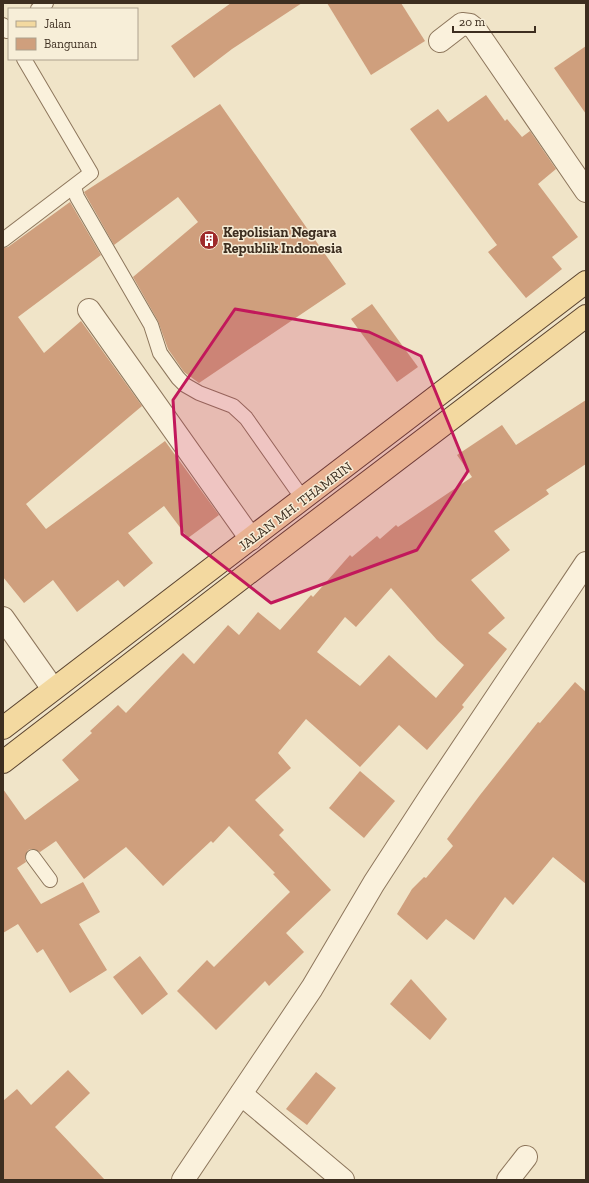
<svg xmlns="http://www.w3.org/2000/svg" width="589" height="1183" viewBox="0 0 589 1183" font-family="'Zilla Slab',serif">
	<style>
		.building { fill: #cf9f7d; fill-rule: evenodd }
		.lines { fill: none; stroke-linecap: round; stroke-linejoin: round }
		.service-casing { stroke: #8d765c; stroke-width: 16 }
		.minor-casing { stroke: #8d765c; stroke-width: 24 }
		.primary-casing { stroke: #5b4430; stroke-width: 24 }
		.service { stroke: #faf1dc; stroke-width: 14 }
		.minor { stroke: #faf1dc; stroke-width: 22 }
		.primary { stroke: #f3d9a0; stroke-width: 22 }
		.marked { fill: #c2185b; fill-opacity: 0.2; stroke: #c2185b; stroke-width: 3; stroke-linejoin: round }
		.labels { text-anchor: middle; stroke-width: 3; stroke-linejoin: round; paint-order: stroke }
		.poi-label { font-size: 14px; font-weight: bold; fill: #3d2e20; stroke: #f7eed8; text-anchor: start }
		.street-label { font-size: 14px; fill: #3d2e20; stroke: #f7eed8 }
	</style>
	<rect width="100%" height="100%" fill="#f0e4c8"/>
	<!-- building -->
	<g class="building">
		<path d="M231 3H302L232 49 194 78 171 46Z"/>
		<path d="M327 3H401L425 41 371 75Z"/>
		<path d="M586 46V114L554 68Z"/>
		<path d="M486 95 505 121 507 119 522 137 530 131 556 169 538 184 578 237 552 257 562 269 526 298 488 252 497 245 410 129 438 109 448 122Z"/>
		<path d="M220 104 346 284 199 383 184 372 168 349 158 321 133 277 198 222 178 197 114 245 84 192Z"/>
		<path d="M70 202 101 255 18 317 44 353 81 321 142 406 26 504 46 529 165 441 219 515 188 538 164 506 128 533 153 563 124 587 118 580 77 612 53 580 24 603 3 577V248L8 247Z"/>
		<path d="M372 304 418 367 397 382 351 319Z"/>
		<path d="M586 400V464L546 490 549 494 494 531 510 550 471 580 505 618 488 633 507 649 462 705 464 707 427 750 399 725 360 767 306 719 278 753 291 768 255 800 284 830 279 835 331 890 286 933 304 952 269 986 265 981 216 1030 177 991 207 960 214 967 290 892 273 874 275 873 229 826 213 843 211 841 163 886 126 847 84 879 56 841 40 852 32 849 28 850 25 858 26 862 17 868 41 904 83 882 100 912 79 924 107 970 70 993 43 949 37 953 18 924 3 933V789L25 820 79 780 62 760 92 733 90 731 118 705 126 713 183 653 194 664 228 625 239 635 258 612 280 630 311 595 313 597 350 555 352 557 377 536 380 539 396 525 398 527 472 477 457 455 502 425 516 445ZM391 588 437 640 464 665 436 698 389 655 360 686 317 652 345 617 356 627Z"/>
		<path d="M575 682 586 692V884L553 857 513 905 505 897 474 940 446 919 427 940 397 914 412 889 424 877 426 878 453 846 447 839 480 795 538 722 540 723Z"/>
		<path d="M360 771 395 801 364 838 329 808Z"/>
		<path d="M140 956 168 994 142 1015 113 977Z"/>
		<path d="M411 979 447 1019 430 1040 390 1004Z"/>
		<path d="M68 1070 90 1093 55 1127 105 1180H3V1101L17 1089 31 1105Z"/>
		<path d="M316 1072 336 1088 307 1125 286 1109Z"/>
	</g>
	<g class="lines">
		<defs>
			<g id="service">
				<path d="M38 9 46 3"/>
				<path d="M3 25 7 31 9 30"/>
				<path d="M74 187 77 197 151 325 160 353 178 378 185 385 199 393 233 406 246 418 303 499"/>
				<path d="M3 240 91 173 24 59"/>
				<path d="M33 857 50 880"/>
			</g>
			<g id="minor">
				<path d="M440 41 462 24 470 25 475 29 586 191"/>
				<path d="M89 310 251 539"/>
				<path d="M3 618 53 689"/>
				<path d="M241 1094 343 1180"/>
				<path d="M183 1180 312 988 374 883 433 792 586 563"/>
				<path d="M508 1180 526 1157"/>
			</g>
			<g id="primary">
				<path d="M3 728 586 282"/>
				<path d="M3 762 255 568 586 316"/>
			</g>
		</defs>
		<!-- service casing -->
		<use href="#service" class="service-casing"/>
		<!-- minor casing -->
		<use href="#minor" class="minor-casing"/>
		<!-- primary casing -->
		<use href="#primary" class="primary-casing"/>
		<!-- service -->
		<use href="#service" class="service"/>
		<!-- minor -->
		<use href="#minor" class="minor"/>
		<!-- primary -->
		<use href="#primary" class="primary"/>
	</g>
	<!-- marked area -->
	<path class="marked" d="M235 309 369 332 421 356 468 471 417 550 271 603 182 534 173 400Z"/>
	<!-- icons -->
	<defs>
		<symbol id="building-disc" viewBox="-11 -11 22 22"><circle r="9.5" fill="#9e2a2b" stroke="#f7eed8"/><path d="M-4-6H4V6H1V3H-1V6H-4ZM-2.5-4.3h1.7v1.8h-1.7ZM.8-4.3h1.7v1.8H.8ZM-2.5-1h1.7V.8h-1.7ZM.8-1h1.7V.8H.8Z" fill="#fff"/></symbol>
	</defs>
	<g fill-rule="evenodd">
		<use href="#building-disc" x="198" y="229" width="22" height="22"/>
	</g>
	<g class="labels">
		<!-- poi labels -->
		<g class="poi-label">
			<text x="223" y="237">Kepolisian Negara<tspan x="223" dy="16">Republik Indonesia</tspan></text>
		</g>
		<!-- street labels -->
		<g class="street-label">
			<text transform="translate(295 506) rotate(-37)" y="5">JALAN MH. THAMRIN</text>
		</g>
	</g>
	<!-- border -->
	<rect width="589" height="1183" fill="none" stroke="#3d2e20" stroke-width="8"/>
	<!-- legend -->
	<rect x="8" y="8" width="130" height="52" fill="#f7eed8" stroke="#ada18e"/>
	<rect x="16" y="21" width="20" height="6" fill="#f3d9a0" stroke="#ada18e"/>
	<text x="44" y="28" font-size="12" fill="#3d2e20">Jalan</text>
	<rect x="16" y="38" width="20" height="12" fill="#cf9f7d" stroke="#ada18e"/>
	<text x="44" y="48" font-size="12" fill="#3d2e20">Bangunan</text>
	<!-- scale -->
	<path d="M453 26v6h82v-6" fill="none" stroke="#3d2e20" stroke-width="2"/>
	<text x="459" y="26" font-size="12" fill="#3d2e20" stroke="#f7eed8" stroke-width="3" paint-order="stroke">20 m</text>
</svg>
